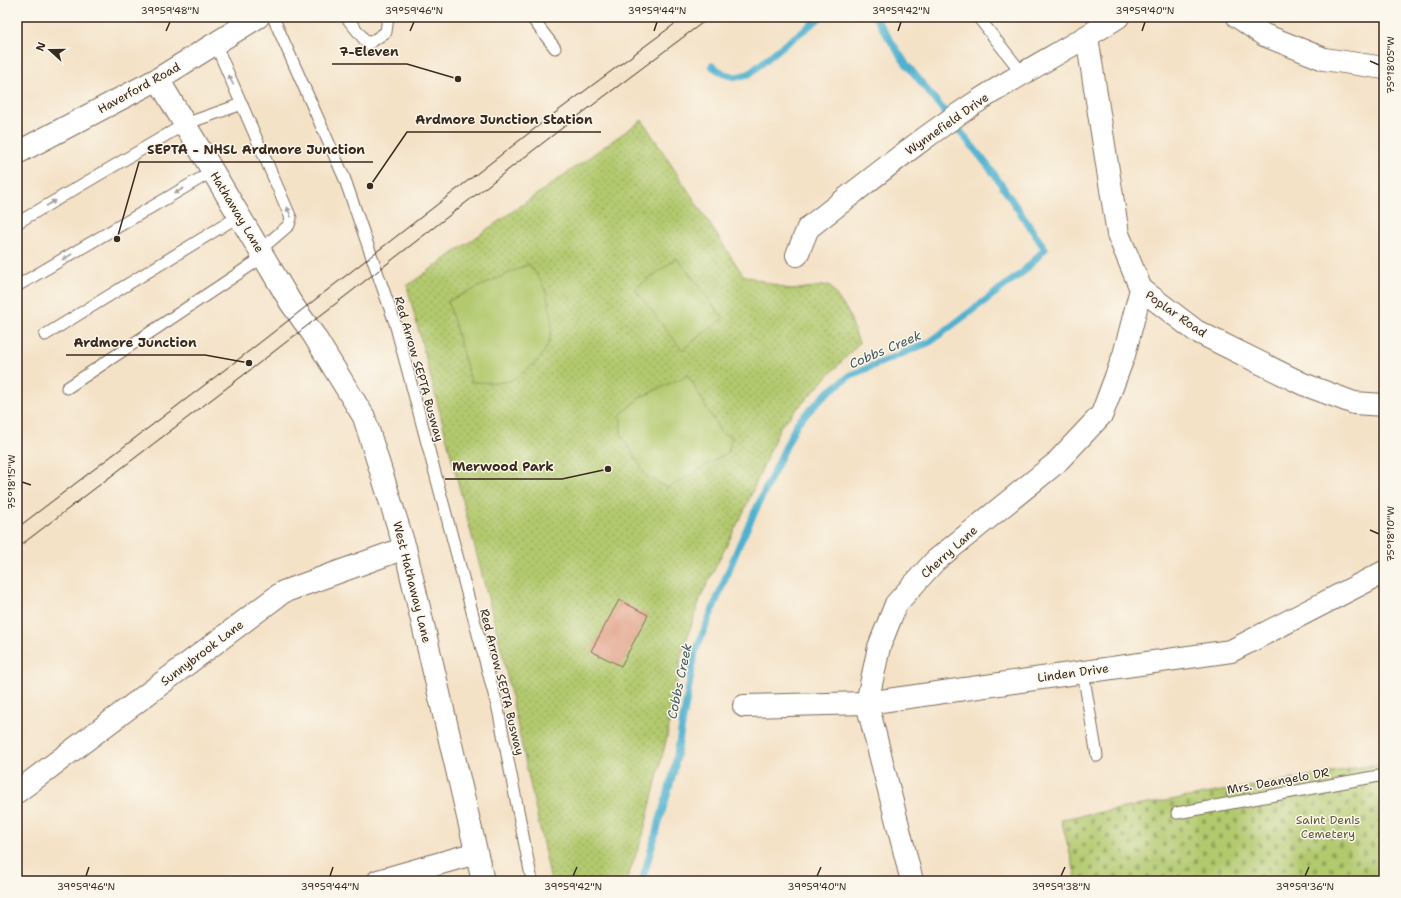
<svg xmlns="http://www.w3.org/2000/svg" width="1401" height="898" viewBox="0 0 1401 898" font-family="'Shantell Sans',sans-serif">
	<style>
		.cemetery { fill: url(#cemetery-stones); stroke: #767a46 }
		.park { fill: url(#park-dots); stroke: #767a46 }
		.garden { fill: #b2c96e; stroke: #767a46 }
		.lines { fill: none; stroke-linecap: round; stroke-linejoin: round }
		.stream { stroke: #50b1cf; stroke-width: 7 }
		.building { fill: #de967c }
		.lane-casing { stroke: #7c6a59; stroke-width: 13 }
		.street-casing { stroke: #7c6a59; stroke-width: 24 }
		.primary-casing { stroke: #7c6a59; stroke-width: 24 }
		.lane { stroke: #fff; stroke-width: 11 }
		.street { stroke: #fff; stroke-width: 22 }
		.primary { stroke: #fff; stroke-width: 22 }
		.tram { stroke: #3b2a1e; stroke-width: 1 }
		.oneway { fill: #a79f9a }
		.ticks { fill: none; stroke: #3b2a1e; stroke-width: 1.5 }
		.labels { text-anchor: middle; stroke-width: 3; stroke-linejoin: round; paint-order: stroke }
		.street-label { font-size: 12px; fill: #3b2a1e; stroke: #fbf7ec }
		.park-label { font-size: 12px; fill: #5f5a36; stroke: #fbf7ec }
		.water-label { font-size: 13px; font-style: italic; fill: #42595c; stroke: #fbf7ec }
		.leader { fill: none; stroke: #3b2a1e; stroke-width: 1.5 }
		.callout-dot { fill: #3b2a1e; stroke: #fbf7ec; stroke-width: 1.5 }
		.callout-label { font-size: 13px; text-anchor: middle; font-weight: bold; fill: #3b2a1e; stroke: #fbf7ec; stroke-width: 3; stroke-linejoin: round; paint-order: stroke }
		.neatline { fill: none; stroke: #3b2a1e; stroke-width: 1.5 }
		.ticks-label { font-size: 10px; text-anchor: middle; fill: #3b2a1e }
	</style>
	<defs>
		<pattern id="cemetery-stones" width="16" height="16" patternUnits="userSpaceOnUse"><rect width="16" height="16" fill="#b2c96e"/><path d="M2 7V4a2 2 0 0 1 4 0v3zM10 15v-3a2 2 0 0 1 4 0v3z" fill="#92a35a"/></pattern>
		<pattern id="park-dots" width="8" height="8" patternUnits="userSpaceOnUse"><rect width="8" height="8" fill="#b2c96e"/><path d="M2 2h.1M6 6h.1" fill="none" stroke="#92a35a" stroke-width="1.8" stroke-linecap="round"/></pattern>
	</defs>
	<rect width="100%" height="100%" fill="#fbf7ec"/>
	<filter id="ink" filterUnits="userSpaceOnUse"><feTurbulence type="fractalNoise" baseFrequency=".025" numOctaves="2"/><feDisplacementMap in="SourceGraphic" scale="8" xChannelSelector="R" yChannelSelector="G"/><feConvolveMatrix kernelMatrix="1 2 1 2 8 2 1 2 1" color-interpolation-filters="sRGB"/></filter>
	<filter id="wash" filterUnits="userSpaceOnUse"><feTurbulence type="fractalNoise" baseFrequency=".012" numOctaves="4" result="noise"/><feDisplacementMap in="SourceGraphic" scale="16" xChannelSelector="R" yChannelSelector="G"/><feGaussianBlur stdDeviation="0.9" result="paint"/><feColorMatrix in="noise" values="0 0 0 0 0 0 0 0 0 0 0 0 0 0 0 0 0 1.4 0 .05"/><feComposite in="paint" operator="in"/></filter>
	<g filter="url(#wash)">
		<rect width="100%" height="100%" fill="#f4e2c7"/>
		<!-- cemetery -->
		<path class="cemetery" d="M1384 763V881H1077L1061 819Z"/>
		<!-- park -->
		<path class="park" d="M642 120 743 275 791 290 829 285 848 312 859 343 780 427 744 511 701 596 681 657 667 737 642 839 626 881H551L501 648 407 286Z"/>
		<!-- garden -->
		<g class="garden">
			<path d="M677 258 723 318 682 350 635 289Z"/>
			<path d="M529 264C534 272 542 281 545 290 556 322 556 349 526 370 523 373 518 377 514 379 501 385 485 382 471 382L448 301Z"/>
			<path d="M688 375 721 433 732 437 728 452 668 488 647 477 621 434V414L641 397Z"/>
		</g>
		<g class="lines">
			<!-- stream -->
			<g class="stream">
				<path d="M712 66 724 74 736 77 749 74 779 49 821 17"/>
				<path d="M642 881 674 771 695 652 740 543 797 423 827 393 851 375 930 342 1023 272 1045 249 992 171 904 61 875 17"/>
			</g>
		</g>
		<g id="blocks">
			<!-- building -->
			<path class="building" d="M619 600 648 615 621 666 591 651Z"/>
		</g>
	</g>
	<g filter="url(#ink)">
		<use href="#blocks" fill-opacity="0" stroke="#7c6a59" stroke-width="1"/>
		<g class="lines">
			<defs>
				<g id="lane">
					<path d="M273 17 344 177 395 323 498 709 532 881"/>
					<path d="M346 17 368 44 386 32 388 17"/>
					<path d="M531 17 555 48"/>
					<path d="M978 17 1022 73"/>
					<path d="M215 43 291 218 289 225 260 250"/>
					<path d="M17 223 185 124 242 104"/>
					<path d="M17 286 213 171"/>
					<path d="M45 335 239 216"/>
					<path d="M67 388 263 257"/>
					<path d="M1083 672 1097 756"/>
					<path d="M1177 813 1384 775"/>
				</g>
				<g id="street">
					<path d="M1238 17 1264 35 1324 59 1384 68"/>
					<path d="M1087 37 1118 234 1141 289 1196 331 1303 384 1354 403 1384 405"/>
					<path d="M158 79 291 303 313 334 364 417 405 548 483 881"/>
					<path d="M797 255 808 228C863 186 917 141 975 103 1022 72 1072 47 1118 17"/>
					<path d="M744 706 867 703 1231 651 1384 572"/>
					<path d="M17 792 283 592 405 548"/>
					<path d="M378 881 476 853"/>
					<path d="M912 881 867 703 879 647 896 604 935 561 1056 463 1102 414 1124 355 1141 289"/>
				</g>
				<path id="primary" d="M17 153 158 79 258 17"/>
			</defs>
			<!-- lane casing -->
			<use href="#lane" class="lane-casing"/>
			<!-- street casing -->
			<use href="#street" class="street-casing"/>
			<!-- primary casing -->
			<use href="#primary" class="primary-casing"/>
			<!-- lane -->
			<use href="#lane" class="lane"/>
			<!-- street -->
			<use href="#street" class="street"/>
			<!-- primary -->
			<use href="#primary" class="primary"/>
			<!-- tram -->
			<g class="tram">
				<path d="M17 528 244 355 547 119 684 17"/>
				<path d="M17 548 254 367 557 132 710 17"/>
			</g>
		</g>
		<!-- one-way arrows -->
		<defs><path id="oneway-solid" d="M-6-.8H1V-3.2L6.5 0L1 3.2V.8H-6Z"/></defs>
		<g class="oneway">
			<use href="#oneway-solid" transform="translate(231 80) rotate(-114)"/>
			<use href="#oneway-solid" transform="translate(179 191) rotate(150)"/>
			<use href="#oneway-solid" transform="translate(51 203) rotate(-31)"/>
			<use href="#oneway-solid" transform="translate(289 212) rotate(-112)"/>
			<use href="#oneway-solid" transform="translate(67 257) rotate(150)"/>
		</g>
	</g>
	<!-- ticks -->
	<path class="ticks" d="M166 31 170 22M410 31 414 22M654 31 657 22M898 31 901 22M1142 31 1145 22M1370 61 1379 65M22 482 31 485M1370 530 1379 534M86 876 89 867M330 876 333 867M573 876 577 867M817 876 821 867M1061 876 1065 867M1305 876 1309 867"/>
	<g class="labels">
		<!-- street labels -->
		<g class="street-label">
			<text transform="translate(139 88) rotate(-29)" y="4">Haverford Road</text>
			<text transform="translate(947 124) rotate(-35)" y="4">Wynnefield Drive</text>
			<text transform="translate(237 212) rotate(59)" y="4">Hathaway Lane</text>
			<text transform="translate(1176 314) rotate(35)" y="4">Poplar Road</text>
			<text transform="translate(419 369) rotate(74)" y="4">Red Arrow SEPTA Busway</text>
			<text transform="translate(949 552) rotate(-42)" y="4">Cherry Lane</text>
			<text transform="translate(412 582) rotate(76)" y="4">West Hathaway Lane</text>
			<text transform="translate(202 653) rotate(-37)" y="4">Sunnybrook Lane</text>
			<text transform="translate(1073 673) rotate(-8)" y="4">Linden Drive</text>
			<text transform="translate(502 682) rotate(76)" y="4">Red Arrow SEPTA Busway</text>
			<text transform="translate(1278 781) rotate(-10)" y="4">Mrs. Deangelo DR</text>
		</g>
		<!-- park labels -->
		<g class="park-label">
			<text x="1328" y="824">Saint Denis<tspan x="1328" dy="14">Cemetery</tspan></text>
		</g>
		<!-- water labels -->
		<g class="water-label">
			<text transform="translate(885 349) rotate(-23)" y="5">Cobbs Creek</text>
			<text transform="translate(679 681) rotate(-78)" y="5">Cobbs Creek</text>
		</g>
	</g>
	<!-- callouts -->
	<path class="leader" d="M458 79L407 64H332M370 186L407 132H601M117 239L139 162H373M249 363L205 355H66M608 469L562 479H445"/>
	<g class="callout-dot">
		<circle cx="458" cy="79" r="4"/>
		<circle cx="370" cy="186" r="4"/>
		<circle cx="117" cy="239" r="4"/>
		<circle cx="249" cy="363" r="4"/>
		<circle cx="608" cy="469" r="4"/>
	</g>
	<g class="callout-label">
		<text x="369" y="56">7-Eleven</text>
		<text x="504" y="124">Ardmore Junction Station</text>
		<text x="256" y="154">SEPTA - NHSL Ardmore Junction</text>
		<text x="135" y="347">Ardmore Junction</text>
		<text x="503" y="471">Merwood Park</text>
	</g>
	<!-- margin -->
	<rect width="1401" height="898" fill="none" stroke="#fbf7ec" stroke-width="44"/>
	<!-- north arrow -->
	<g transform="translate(50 50) rotate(291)" stroke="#fbf7ec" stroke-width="3" paint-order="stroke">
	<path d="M0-3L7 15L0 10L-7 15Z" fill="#3b2a1e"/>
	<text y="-6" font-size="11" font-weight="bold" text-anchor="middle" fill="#3b2a1e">N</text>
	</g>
	<rect x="22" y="22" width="1357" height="854" class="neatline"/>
	<g class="ticks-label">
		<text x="170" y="14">39°59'48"N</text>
		<text x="414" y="14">39°59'46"N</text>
		<text x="657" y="14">39°59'44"N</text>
		<text x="901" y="14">39°59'42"N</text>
		<text x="1145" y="14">39°59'40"N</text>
		<text transform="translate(1390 65) rotate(-90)" y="4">75°18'05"W</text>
		<text transform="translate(11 482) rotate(-90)" y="4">75°18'15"W</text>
		<text transform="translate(1390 534) rotate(-90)" y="4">75°18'10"W</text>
		<text x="86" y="890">39°59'46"N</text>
		<text x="330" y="890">39°59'44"N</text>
		<text x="573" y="890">39°59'42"N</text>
		<text x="817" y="890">39°59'40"N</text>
		<text x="1061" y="890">39°59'38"N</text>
		<text x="1305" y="890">39°59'36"N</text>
	</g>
</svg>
